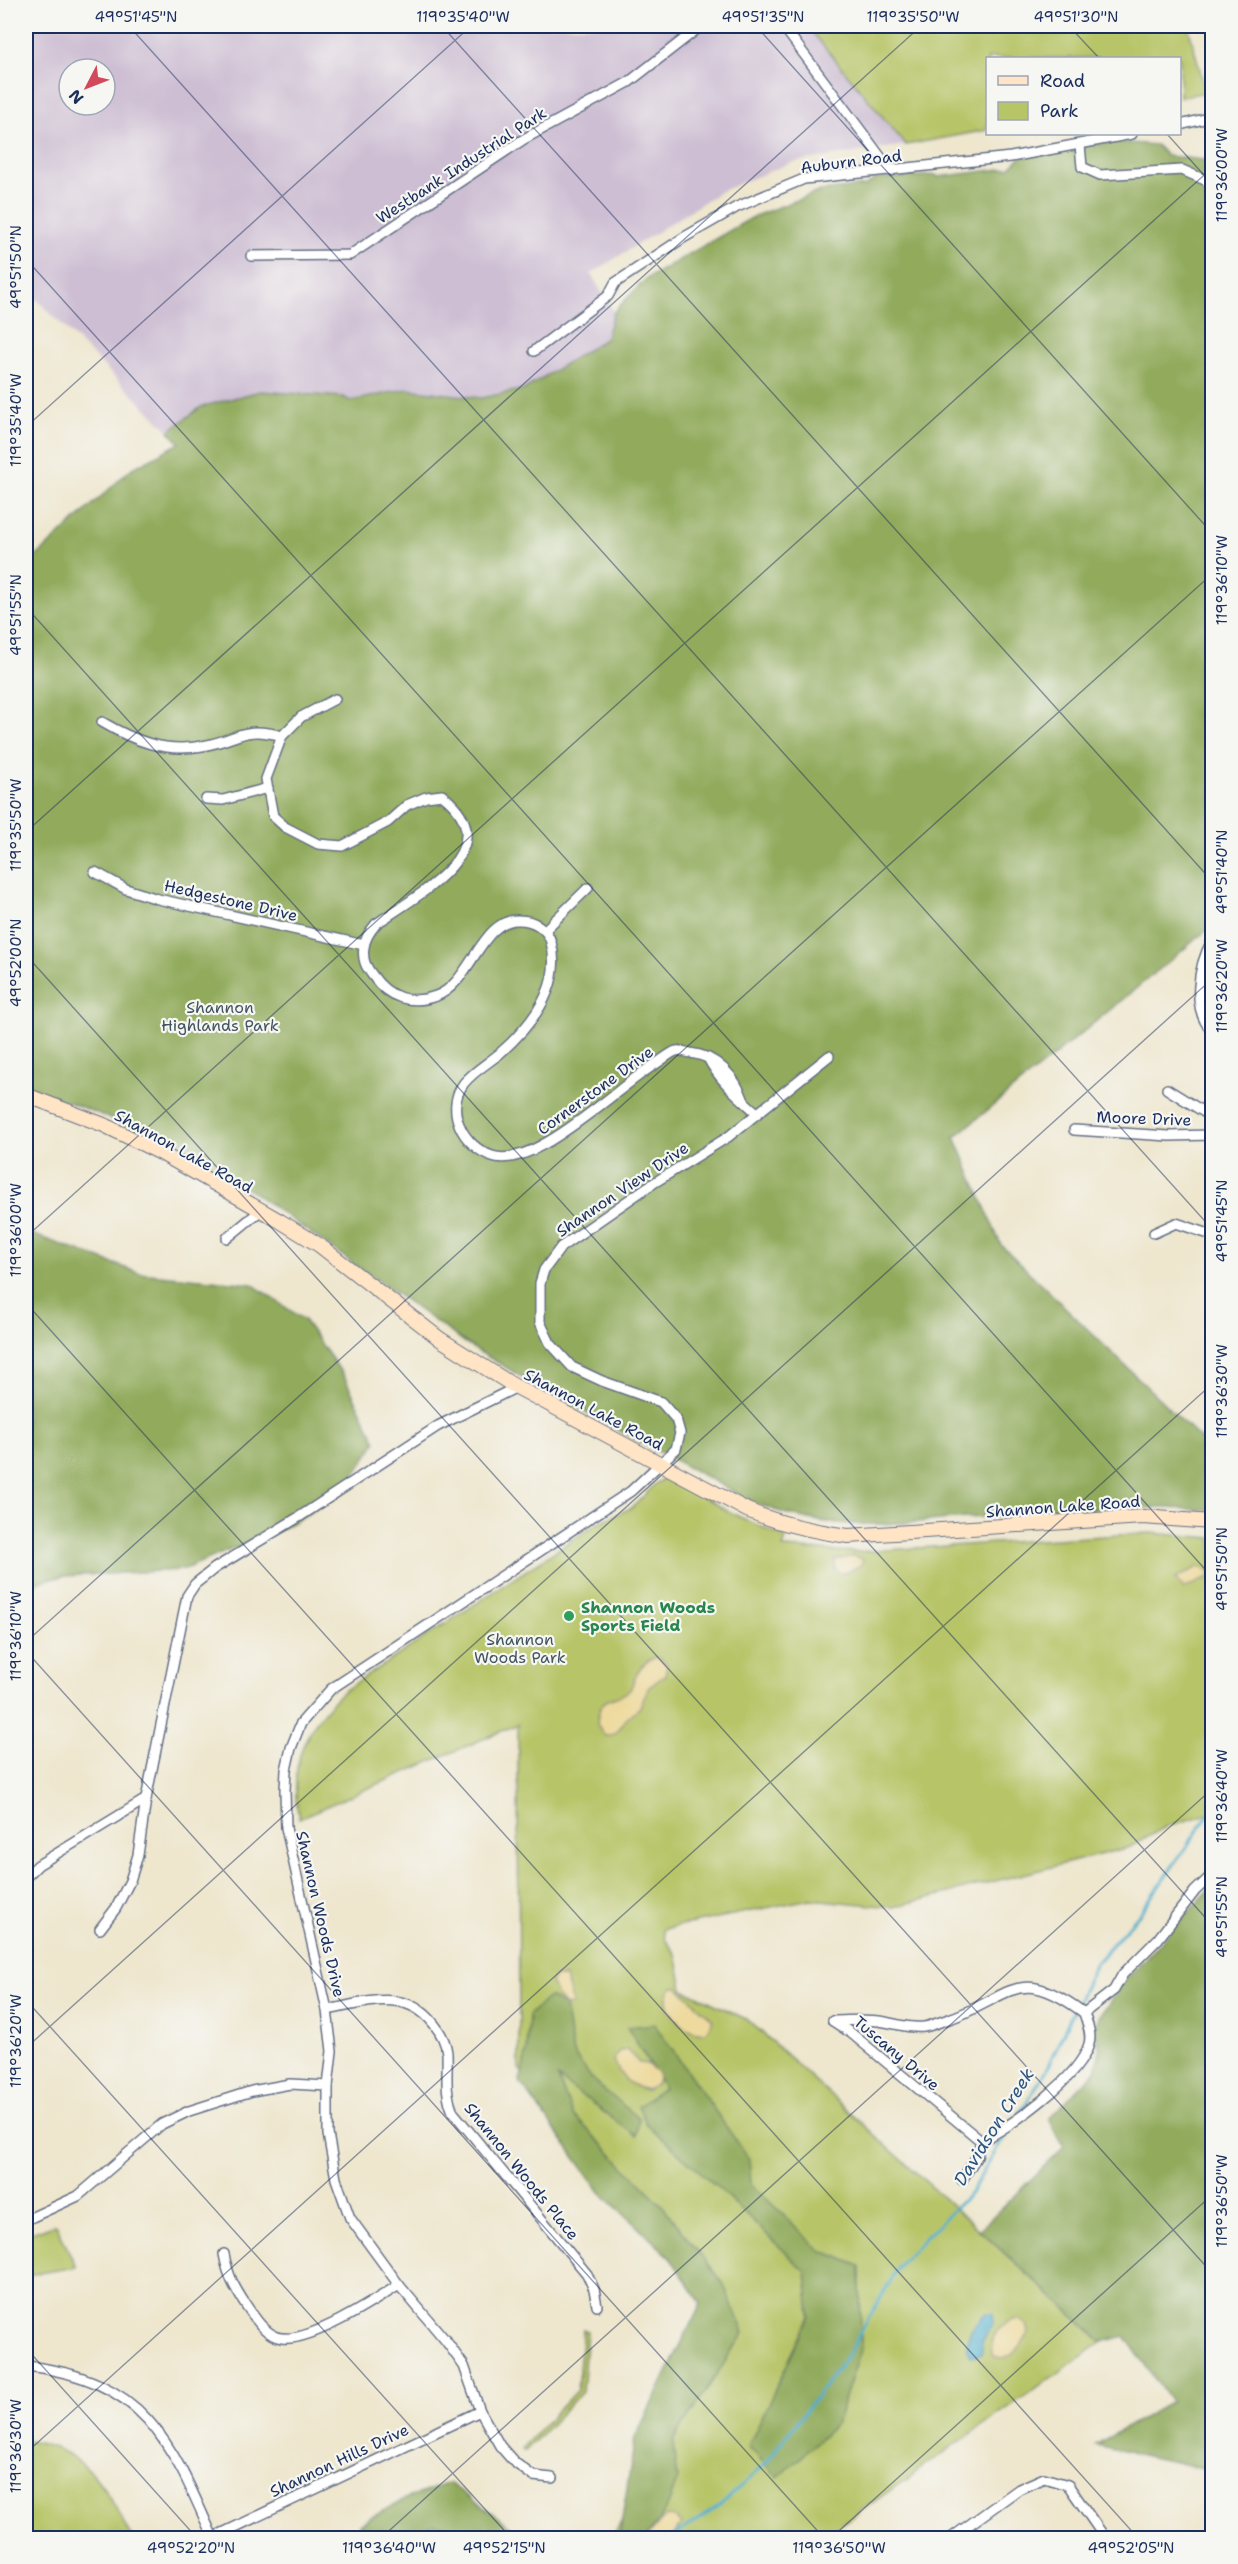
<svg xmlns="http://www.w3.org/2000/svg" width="1238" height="2564" viewBox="0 0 1238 2564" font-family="'Shantell Sans',sans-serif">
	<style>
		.industrial { fill: #cdbed3; fill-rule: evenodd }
		.green { fill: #b7c567; stroke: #697a62; stroke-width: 1.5 }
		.forest { fill: #91aa5c; stroke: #566c5d; stroke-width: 1.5 }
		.sand { fill: #eeda9e; stroke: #84847e; stroke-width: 1.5 }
		.water { fill: #50afce; stroke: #366f96; stroke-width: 1.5 }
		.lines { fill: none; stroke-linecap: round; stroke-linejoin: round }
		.stream { stroke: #50afce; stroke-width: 3 }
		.street-casing { stroke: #656f85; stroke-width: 12 }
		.secondary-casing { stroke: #656f85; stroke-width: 16 }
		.street { stroke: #fff; stroke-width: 9 }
		.secondary { stroke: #ffe4c6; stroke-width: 14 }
		.ticks { fill: none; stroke: #1b2f5e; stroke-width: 1.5; stroke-opacity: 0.45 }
		.leisure-dot { fill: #2e9e5b; stroke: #f6f6f2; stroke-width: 2 }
		.labels { text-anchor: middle; stroke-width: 4.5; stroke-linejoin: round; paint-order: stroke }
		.street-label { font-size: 16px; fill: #1b2f5e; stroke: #f6f6f2 }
		.park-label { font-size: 16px; fill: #425460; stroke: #f6f6f2 }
		.leisure-label { font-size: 16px; font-weight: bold; fill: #27864d; stroke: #f6f6f2; text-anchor: start }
		.water-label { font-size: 18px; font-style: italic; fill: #2b5580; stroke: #f6f6f2 }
		.neatline { fill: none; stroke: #1b2f5e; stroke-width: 2 }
		.ticks-label { font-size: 15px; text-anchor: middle; fill: #1b2f5e }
	</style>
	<rect width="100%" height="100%" fill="#f6f6f2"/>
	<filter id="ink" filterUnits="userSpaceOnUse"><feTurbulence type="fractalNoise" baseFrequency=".0167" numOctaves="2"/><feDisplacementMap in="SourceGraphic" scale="12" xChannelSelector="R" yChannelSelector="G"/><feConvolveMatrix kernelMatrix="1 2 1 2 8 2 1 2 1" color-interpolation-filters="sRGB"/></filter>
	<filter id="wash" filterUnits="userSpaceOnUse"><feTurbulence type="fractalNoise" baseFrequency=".008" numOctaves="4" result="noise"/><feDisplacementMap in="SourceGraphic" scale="24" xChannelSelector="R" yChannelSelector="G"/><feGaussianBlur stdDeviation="1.35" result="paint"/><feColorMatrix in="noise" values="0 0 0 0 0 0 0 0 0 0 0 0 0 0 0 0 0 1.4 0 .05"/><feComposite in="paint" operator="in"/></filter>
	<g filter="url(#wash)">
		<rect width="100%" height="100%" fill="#eee6cd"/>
		<!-- industrial -->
		<path class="industrial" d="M26 26H807L906 145 793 162 721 191 591 274 614 312 594 372 527 434 201 407 169 431 26 289ZM69 69H105V105H69Z"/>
		<!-- green -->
		<g class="green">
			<path d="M807 26H1188L1206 92 1180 97V58H988L987 130 906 145Z"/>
			<path d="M668 1476 731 1513 786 1538 783 1548 854 1552 1150 1533 1212 1538V1813L1167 1826 1130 1847 893 1907 810 1899 663 1929 665 1939 676 1954 683 1989 748 2020 1102 2342 822 2538H612L731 2327 670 2223 519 2069 518 1724 299 1818C288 1765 304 1728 342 1692L598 1523 633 1507 655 1484Z"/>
			<path d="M56 2224 76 2267 26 2275V2235Z"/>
			<path d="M583 2329 587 2331 582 2392 525 2451 521 2449 577 2390Z"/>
			<path d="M26 2441C88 2449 105 2488 132 2538H26Z"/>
		</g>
		<!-- forest -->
		<g class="forest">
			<path d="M1118 142 1156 145 1167 156 1212 161V926L955 1137 1001 1245 1212 1450V1511C1126 1502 1038 1514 952 1519 875 1525 827 1532 753 1502L549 1393 473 1348 251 1191 110 1118 26 1086V566L131 469 180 443 169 431 201 407 260 391 343 397 351 401 407 389 481 398 525 389 605 339 614 312 646 279 755 216 821 191 866 186 875 179 936 175 938 177 1009 168 1022 156 1064 148Z"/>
			<path d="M26 1232 139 1273 252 1284 304 1320 344 1376 376 1442 342 1494 283 1528 182 1570 64 1576 26 1585Z"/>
			<path d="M1212 1887V2470L1095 2445 1171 2402 1125 2336 1102 2342 979 2230 1064 2147 1049 2118 1096 2071 1100 2049 1094 2026 1123 1982Z"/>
			<path d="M549 1997 565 2005 573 2053 595 2083 639 2118 636 2136 558 2078 573 2115 662 2205 723 2283 744 2333 673 2441 677 2481 666 2510 646 2538H619L635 2438 701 2303 670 2257 600 2192 520 2082 527 2050 529 2015Z"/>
			<path d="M654 2024 749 2159 751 2184 820 2250 860 2266 861 2350 836 2424 778 2478 748 2446 810 2316 806 2272 716 2186 647 2125 638 2106 664 2088 627 2027Z"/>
			<path d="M449 2483 528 2538H477L470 2532 434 2525 402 2538H379L359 2524 405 2499Z"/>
		</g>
		<!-- sand -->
		<g class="sand">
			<path d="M853 1556 863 1559 861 1565 845 1573H839L835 1569V1560Z"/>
			<path d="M1198 1567 1205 1569 1212 1575C1210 1577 1188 1587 1184 1588L1175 1579Z"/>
			<path d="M656 1657 667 1664 665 1675 648 1688 640 1707 626 1719 616 1733 610 1736H605L597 1724C599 1692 613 1703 630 1690 637 1674 638 1664 656 1657Z"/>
			<path d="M555 1977H565L573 2004 565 2005 557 1996 551 1982Z"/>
			<path d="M673 1987H678L713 2020 706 2032C685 2037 654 2004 673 1987Z"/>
			<path d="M627 2050 639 2063 647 2064 658 2073C658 2082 655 2086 647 2090 628 2086 620 2077 614 2060L619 2051Z"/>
			<path d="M1018 2319 1027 2325 1029 2332C1021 2346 1010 2365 992 2355 990 2336 999 2322 1018 2319Z"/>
			<path d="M668 2516 674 2517 681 2524 672 2538H646L664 2518Z"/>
		</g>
		<!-- water -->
		<path class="water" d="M986 2313H993L994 2323 982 2341V2354L970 2356C962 2339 973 2325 986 2313Z"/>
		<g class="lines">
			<!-- stream -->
			<g class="stream">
				<path d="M1020 2113 1045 2072 1096 1963 1140 1913 1212 1810"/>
				<path d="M670 2538 719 2506 765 2464 847 2356 902 2261 971 2192 1011 2126"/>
			</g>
		</g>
	</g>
	<g filter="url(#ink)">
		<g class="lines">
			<defs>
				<g id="street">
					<path d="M783 26 891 171"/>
					<path d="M1180 125 1212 117"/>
					<path d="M1080 145 1082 167 1100 175 1182 170 1212 183"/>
					<path d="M251 256 350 255 524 139 629 82 701 26"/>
					<path d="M534 351 608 296 615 283 683 238 737 207 804 179 1011 157 1132 134"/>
					<path d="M335 699 301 717 282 736 266 779 273 816 285 827 318 844 342 846 388 822 407 805 426 797 442 795C510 848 417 895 376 924 370 931 365 938 364 947 362 960 366 967 373 976 388 998 411 1005 436 996 471 984 481 918 519 920 533 920 547 928 551 942 563 987 531 1026 499 1054 487 1064 474 1071 464 1083 444 1110 463 1146 492 1156 534 1171 619 1085 657 1063 662 1060 670 1053 676 1051 680 1050 686 1052 690 1053 717 1056 735 1076 744 1101"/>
					<path d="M102 722C134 741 165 753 202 746 239 740 241 725 282 736"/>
					<path d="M206 799 223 800 268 788"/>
					<path d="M95 872 126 889 158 899 364 945"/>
					<path d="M545 930 588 888"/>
					<path d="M1212 941C1198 966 1191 1009 1212 1031"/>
					<path d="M708 1058C719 1080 738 1096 757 1113"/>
					<path d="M1167 1089 1212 1117"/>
					<path d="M1074 1130 1169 1136 1212 1135"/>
					<path d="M1154 1233 1176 1223 1212 1235"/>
					<path d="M227 1238 260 1211"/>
					<path d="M26 1877 38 1865 146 1799"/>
					<path d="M100 1929 116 1908 130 1881 138 1855 146 1799 187 1596 195 1584 215 1568 299 1517 438 1426 517 1387"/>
					<path d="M327 2010C366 2003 405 1987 434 2024 441 2033 446 2042 447 2053 448 2075 444 2091 453 2112L587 2274 594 2289 597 2306"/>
					<path d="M833 2021 851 2033 981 2141C1011 2126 1080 2078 1089 2044 1092 2034 1087 2023 1084 2013L1114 1990 1123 1974 1158 1939 1195 1891 1212 1875"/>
					<path d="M833 2021C848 2021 864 2019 879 2021 894 2023 909 2029 924 2027 931 2026 939 2022 946 2020 1011 1999 1016 1962 1084 2013"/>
					<path d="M962 2180 977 2156 981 2141"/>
					<path d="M26 2220 78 2196 162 2124 189 2111 252 2091 290 2084 328 2086"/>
					<path d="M224 2254C228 2276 234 2287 246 2305 254 2317 266 2336 282 2338 311 2342 374 2301 399 2285"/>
					<path d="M26 2366C144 2379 170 2439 213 2538"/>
					<path d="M552 2478 533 2476 514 2462 500 2446 480 2411 464 2366 446 2341 399 2285 350 2218 336 2179 328 2134V2086L332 2051 327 2010 286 1828 285 1790 286 1770 291 1748 301 1723 331 1689 631 1491 676 1449 680 1433 676 1419 661 1402 602 1381 572 1367 550 1343 540 1322V1283L544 1270 561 1247 649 1186 728 1137 829 1056"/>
					<path d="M212 2538 480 2411"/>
					<path d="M951 2538 1019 2489 1044 2478 1068 2485 1105 2538"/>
				</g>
				<path id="secondary" d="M26 1095 104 1125 159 1152 280 1221 319 1245 440 1339 511 1384 747 1510C780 1524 812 1531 848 1536L1143 1517 1212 1522"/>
			</defs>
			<!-- street casing -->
			<use href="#street" class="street-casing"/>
			<!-- secondary casing -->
			<use href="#secondary" class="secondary-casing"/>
			<!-- street -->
			<use href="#street" class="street"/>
			<!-- secondary -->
			<use href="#secondary" class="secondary"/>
		</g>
	</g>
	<!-- ticks -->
	<path class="ticks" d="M129 26 1212 1229M442 26 1212 881M756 26 1212 533M1069 26 1099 58M1167 134 1212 184M26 259 1212 1577M26 427 471 26M26 607 1212 1925M26 832 921 26M26 955 1212 2273M26 1237 1212 168M26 1303 1138 2538M26 1642 1212 574M26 1651 824 2538M26 2000 511 2538M26 2048 1212 979M26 2348 197 2538M26 2453 1212 1384M381 2538 1212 1789M831 2538 1212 2195"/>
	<!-- markers -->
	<circle class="leisure-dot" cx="569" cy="1616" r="6"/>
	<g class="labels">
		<!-- street labels -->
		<g class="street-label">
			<text transform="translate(851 161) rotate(-7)" y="6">Auburn Road</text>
			<text transform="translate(461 165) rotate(-33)" y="6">Westbank Industrial Park</text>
			<text transform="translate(231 900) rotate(13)" y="6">Hedgestone Drive</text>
			<text transform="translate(595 1090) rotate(-36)" y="6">Cornerstone Drive</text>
			<text transform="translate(1144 1118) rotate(2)" y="6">Moore Drive</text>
			<text transform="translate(184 1151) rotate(29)" y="6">Shannon Lake Road</text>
			<text transform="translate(622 1189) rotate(-34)" y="6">Shannon View Drive</text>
			<text transform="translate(594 1409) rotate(28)" y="6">Shannon Lake Road</text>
			<text transform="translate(1063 1506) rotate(-4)" y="6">Shannon Lake Road</text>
			<text transform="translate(321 1914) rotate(77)" y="6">Shannon Woods Drive</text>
			<text transform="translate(897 2053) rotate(40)" y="6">Tuscany Drive</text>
			<text transform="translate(522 2171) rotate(51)" y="6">Shannon Woods Place</text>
			<text transform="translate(339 2460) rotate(-25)" y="6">Shannon Hills Drive</text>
		</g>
		<!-- park labels -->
		<g class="park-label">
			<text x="220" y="1013">Shannon<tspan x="220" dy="18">Highlands Park</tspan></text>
			<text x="520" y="1645">Shannon<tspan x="520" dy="18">Woods Park</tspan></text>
		</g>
		<!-- leisure labels -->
		<g class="leisure-label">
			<text x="581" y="1613">Shannon Woods<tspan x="581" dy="18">Sports Field</tspan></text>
		</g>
		<!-- water labels -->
		<g class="water-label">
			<text transform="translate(994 2127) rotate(-58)" y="6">Davidson Creek</text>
		</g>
	</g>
	<!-- margin -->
	<rect width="1238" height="2564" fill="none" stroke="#f6f6f2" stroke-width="66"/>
	<!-- legend -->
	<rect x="986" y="57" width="195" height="78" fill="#f6f6f2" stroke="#9ea6b7" stroke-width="1.5"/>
	<rect x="998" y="76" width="30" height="9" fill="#ffe4c6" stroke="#9ea6b7" stroke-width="1.5"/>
	<text x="1040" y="87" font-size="18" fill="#1b2f5e">Road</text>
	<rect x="998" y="102" width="30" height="18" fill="#b7c567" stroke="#9ea6b7" stroke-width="1.5"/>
	<text x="1040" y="117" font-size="18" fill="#1b2f5e">Park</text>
	<!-- north arrow -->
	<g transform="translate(87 87) rotate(228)"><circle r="28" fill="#f6f6f2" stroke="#9ea6b7" stroke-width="1.5"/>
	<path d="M0-4.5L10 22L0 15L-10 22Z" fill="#d1495b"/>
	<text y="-9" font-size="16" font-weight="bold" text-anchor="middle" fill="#1b2f5e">N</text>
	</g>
	<rect x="33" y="33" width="1172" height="2498" class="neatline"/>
	<g class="ticks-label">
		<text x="136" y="22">49°51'45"N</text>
		<text x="463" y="22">119°35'40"W</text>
		<text x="763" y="22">49°51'35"N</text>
		<text x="913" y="22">119°35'50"W</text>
		<text x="1076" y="22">49°51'30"N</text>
		<text transform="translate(1222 175) rotate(-90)" y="5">119°36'00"W</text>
		<text transform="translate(16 267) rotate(-90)" y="5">49°51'50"N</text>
		<text transform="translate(16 420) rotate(-90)" y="5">119°35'40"W</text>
		<text transform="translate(1222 580) rotate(-90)" y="5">119°36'10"W</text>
		<text transform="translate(16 615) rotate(-90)" y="5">49°51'55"N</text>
		<text transform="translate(16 825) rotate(-90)" y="5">119°35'50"W</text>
		<text transform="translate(1222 872) rotate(-90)" y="5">49°51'40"N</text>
		<text transform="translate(16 963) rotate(-90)" y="5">49°52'00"N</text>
		<text transform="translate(1222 986) rotate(-90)" y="5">119°36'20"W</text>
		<text transform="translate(1222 1221) rotate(-90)" y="5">49°51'45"N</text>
		<text transform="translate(16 1230) rotate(-90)" y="5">119°36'00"W</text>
		<text transform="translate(1222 1391) rotate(-90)" y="5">119°36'30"W</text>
		<text transform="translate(1222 1569) rotate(-90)" y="5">49°51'50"N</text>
		<text transform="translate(16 1636) rotate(-90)" y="5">119°36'10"W</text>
		<text transform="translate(1222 1796) rotate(-90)" y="5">119°36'40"W</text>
		<text transform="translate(1222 1917) rotate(-90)" y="5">49°51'55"N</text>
		<text transform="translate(16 2041) rotate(-90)" y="5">119°36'20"W</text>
		<text transform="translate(1222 2201) rotate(-90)" y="5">119°36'50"W</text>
		<text transform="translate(16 2446) rotate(-90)" y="5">119°36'30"W</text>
		<text x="191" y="2553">49°52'20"N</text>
		<text x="389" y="2553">119°36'40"W</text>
		<text x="504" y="2553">49°52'15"N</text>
		<text x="839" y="2553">119°36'50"W</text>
		<text x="1131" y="2553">49°52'05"N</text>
	</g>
</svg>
